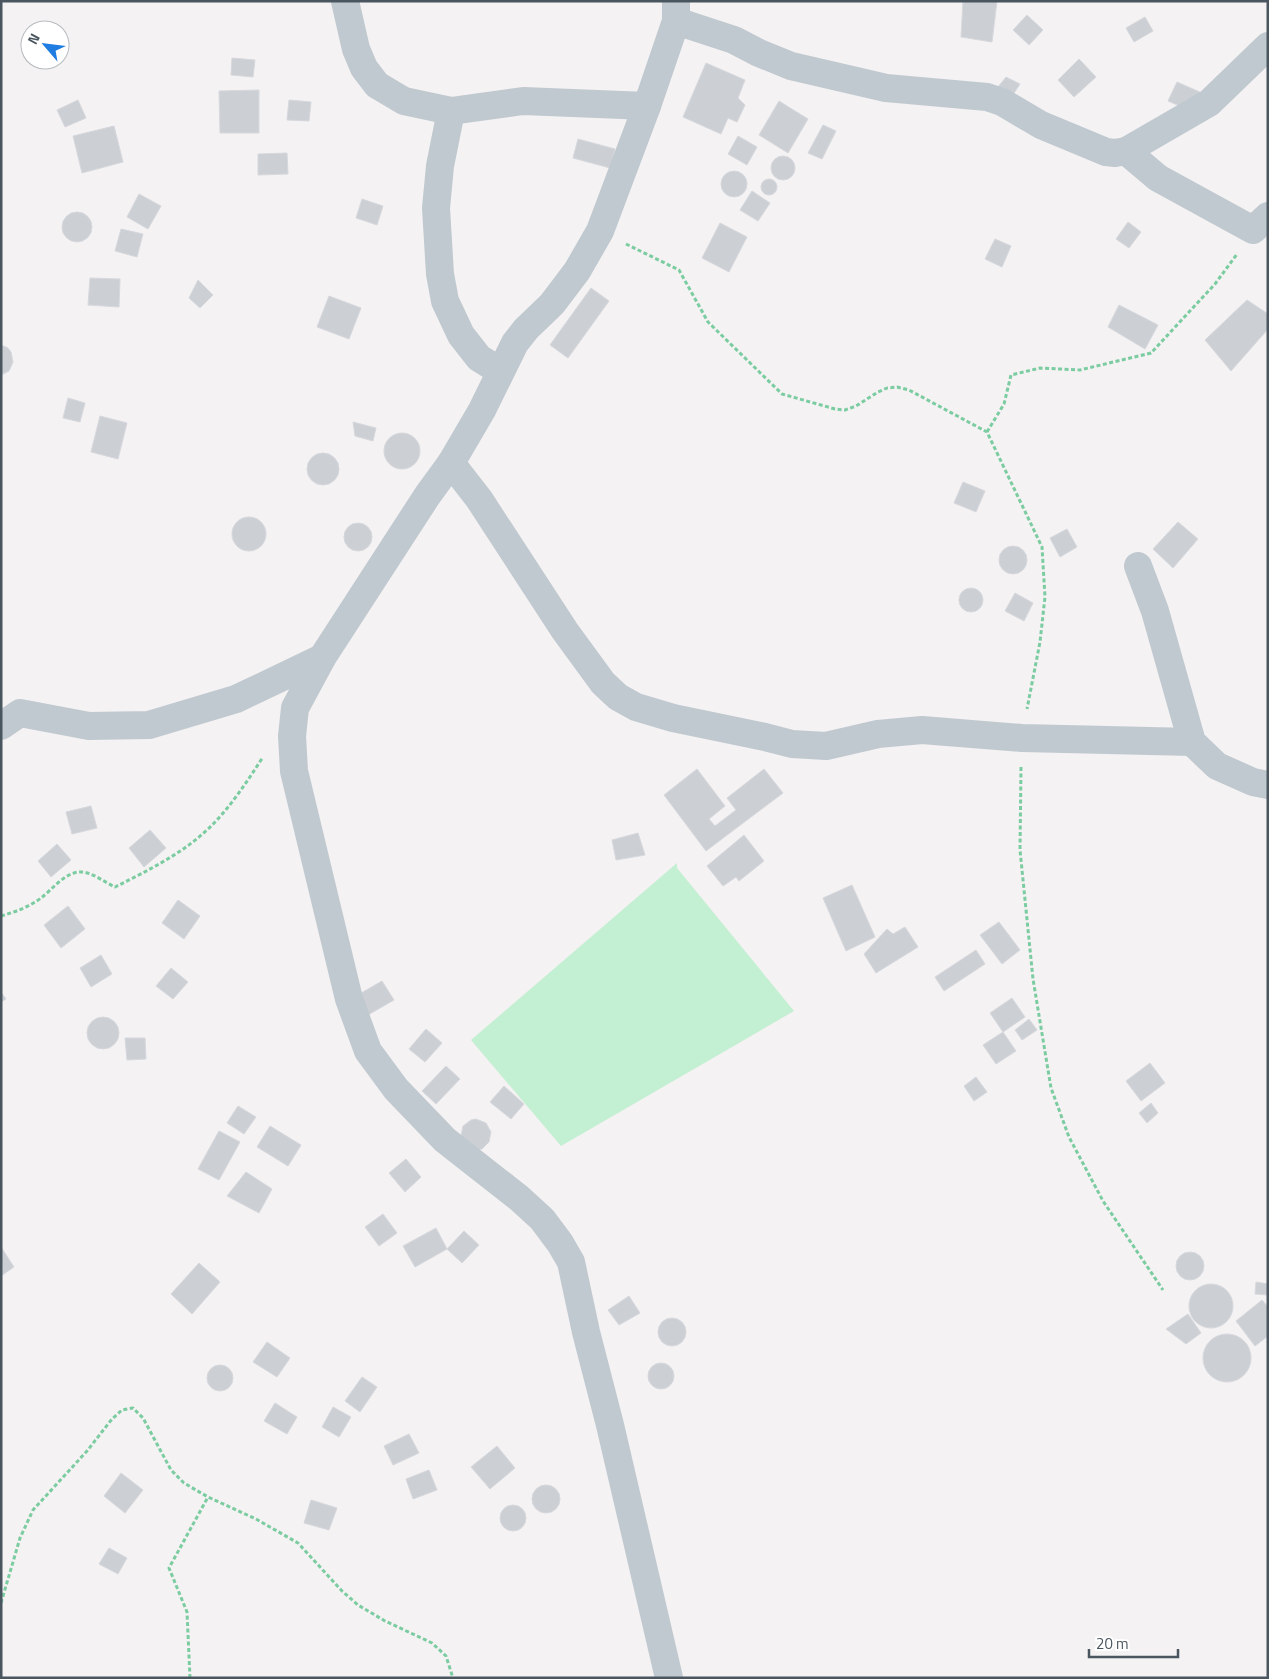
<svg xmlns="http://www.w3.org/2000/svg" width="1269" height="1679" viewBox="0 0 1269 1679" font-family="'Titillium Web',sans-serif">
	<style>
		.green { fill: #c3efd2 }
		.building { fill: #cccfd4; stroke: #d6d8dd }
		.lines { fill: none; stroke-linecap: round; stroke-linejoin: round }
		.path { stroke: #7bcca1; stroke-width: 3; stroke-dasharray: 4 2.5; stroke-linecap: butt }
		.street { stroke: #c0c9d0; stroke-width: 28 }
	</style>
	<rect width="100%" height="100%" fill="#f4f2f2"/>
	<!-- green -->
	<path class="green" d="M677 863V868L794 1011 561 1146 471 1040Z"/>
	<!-- building -->
	<g class="building">
		<path d="M963 1H997L992 42 961 37Z"/>
		<path d="M1027 15 1043 30 1029 45 1013 30Z"/>
		<path d="M1145 17 1153 31 1134 42 1126 28Z"/>
		<path d="M232 58 255 60 253 77 231 75Z"/>
		<path d="M1079 59 1096 77 1074 97 1058 80Z"/>
		<path d="M706 63 745 80 738 98 745 105 737 122 728 118 721 134 683 117Z"/>
		<path d="M1006 77 1020 84 1009 101 994 92Z"/>
		<path d="M1177 82 1202 93 1194 112 1168 101Z"/>
		<path d="M259 90V133H220L219 91Z"/>
		<path d="M78 100 86 118 65 127 57 110Z"/>
		<path d="M289 100 311 102 309 121 287 120Z"/>
		<path d="M779 101 808 119 788 153 759 135Z"/>
		<path d="M823 125 836 131 822 159 808 153Z"/>
		<path d="M114 126 123 162 82 173 73 136Z"/>
		<path d="M738 136 757 147 747 165 728 154Z"/>
		<path d="M578 139 615 149 610 168 573 158Z"/>
		<path d="M287 153 288 174 258 175V154Z"/>
		<circle cx="783" cy="168" r="12"/>
		<circle cx="734" cy="184" r="13"/>
		<circle cx="769" cy="187" r="8"/>
		<path d="M752 191 770 203 758 221 740 210Z"/>
		<path d="M139 194 161 206 148 229 127 217Z"/>
		<path d="M362 199 383 206 377 225 356 218Z"/>
		<circle cx="77" cy="227" r="15"/>
		<path d="M1128 222 1141 232 1129 248 1116 239Z"/>
		<path d="M720 223 747 237 729 272 702 258Z"/>
		<path d="M121 229 143 234 137 257 115 251Z"/>
		<path d="M995 239 1011 246 1002 267 985 259Z"/>
		<path d="M90 278 120 279 119 307 88 305Z"/>
		<path d="M198 280 213 295 200 308 189 298Z"/>
		<path d="M591 288 609 301 568 358 550 345Z"/>
		<path d="M329 296 361 308 349 339 317 327Z"/>
		<path d="M1247 300 1268 314V329L1231 371 1205 340Z"/>
		<path d="M1119 305 1158 325 1145 349 1108 327Z"/>
		<path d="M1 345 8 348 11 352 13 362 9 371 1 375Z"/>
		<path d="M68 398 85 403 80 422 63 418Z"/>
		<path d="M100 416 127 423 118 459 91 452Z"/>
		<path d="M353 422 376 428 373 441 355 436Z"/>
		<circle cx="402" cy="451" r="18"/>
		<circle cx="323" cy="469" r="16"/>
		<path d="M963 482 985 491 976 512 954 503Z"/>
		<circle cx="249" cy="534" r="17"/>
		<path d="M1178 522 1198 539 1173 568 1153 549Z"/>
		<circle cx="358" cy="537" r="14"/>
		<path d="M1067 529 1077 547 1060 557 1050 538Z"/>
		<circle cx="1013" cy="560" r="14"/>
		<circle cx="971" cy="600" r="12"/>
		<path d="M1015 593 1033 603 1024 621 1005 611Z"/>
		<path d="M697 769 725 806 709 819 715 826 736 810 727 798 764 769 783 793 706 851 664 795Z"/>
		<path d="M91 806 97 828 72 834 66 812Z"/>
		<path d="M150 830 166 848 144 867 129 848Z"/>
		<path d="M638 833 645 855 616 860 612 840Z"/>
		<path d="M744 835 764 861 739 881 736 877 723 886 707 866Z"/>
		<path d="M57 844 71 860 51 877 38 861Z"/>
		<path d="M852 885 875 937 846 951 823 898Z"/>
		<path d="M178 900 200 916 184 939 162 923Z"/>
		<path d="M68 906 85 929 61 948 44 925Z"/>
		<path d="M999 922 1020 950 1002 964 980 935Z"/>
		<path d="M905 927 918 947 876 973 864 954 887 929 893 934Z"/>
		<path d="M976 950 985 964 944 991 935 977Z"/>
		<path d="M101 955 112 974 91 987 80 968Z"/>
		<path d="M171 968 188 982 173 999 156 986Z"/>
		<path d="M382 981 394 1000 368 1015 356 996Z"/>
		<path d="M1 992 6 999 1 1002Z"/>
		<path d="M1012 998 1025 1017 1003 1032 990 1013Z"/>
		<circle cx="103" cy="1033" r="16"/>
		<path d="M1029 1019 1037 1030 1022 1040 1015 1030Z"/>
		<path d="M426 1029 442 1043 425 1062 409 1049Z"/>
		<path d="M1003 1032 1016 1051 996 1064 983 1045Z"/>
		<path d="M125 1038H145L146 1059 127 1060Z"/>
		<path d="M1150 1063 1165 1083 1141 1101 1126 1081Z"/>
		<path d="M446 1066 460 1079 436 1104 422 1091Z"/>
		<path d="M976 1077 987 1092 974 1101 964 1086Z"/>
		<path d="M504 1086 524 1104 511 1119 490 1102Z"/>
		<path d="M1151 1103 1158 1113 1147 1123 1139 1113Z"/>
		<path d="M238 1106 256 1117 244 1134 227 1123Z"/>
		<path d="M476 1119 486 1123 491 1132 489 1142 482 1149 477 1150 461 1136 463 1126 471 1120Z"/>
		<path d="M270 1126 301 1145 288 1166 257 1147Z"/>
		<path d="M219 1131 240 1142 219 1180 198 1169Z"/>
		<path d="M406 1159 421 1177 405 1192 389 1173Z"/>
		<path d="M246 1172 272 1189 259 1213 227 1196Z"/>
		<path d="M383 1214 397 1233 379 1246 365 1227Z"/>
		<path d="M436 1228 447 1249 415 1267 403 1246Z"/>
		<path d="M464 1231 479 1245 462 1263 447 1249Z"/>
		<path d="M1 1247 14 1267 1 1276Z"/>
		<circle cx="1190" cy="1266" r="14"/>
		<path d="M199 1263 220 1282 192 1314 171 1294Z"/>
		<path d="M1256 1282 1268 1284V1295L1255 1294Z"/>
		<circle cx="1211" cy="1306" r="22"/>
		<path d="M629 1296 640 1313 619 1325 608 1310Z"/>
		<path d="M1262 1300 1268 1307V1336L1255 1346 1236 1321Z"/>
		<path d="M1188 1314 1201 1333 1186 1344 1166 1329Z"/>
		<circle cx="672" cy="1332" r="14"/>
		<circle cx="1227" cy="1358" r="24"/>
		<path d="M267 1342 290 1358 277 1377 253 1362Z"/>
		<circle cx="661" cy="1376" r="13"/>
		<circle cx="220" cy="1378" r="13"/>
		<path d="M362 1377 377 1387 360 1412 345 1401Z"/>
		<path d="M275 1403 297 1417 287 1434 264 1421Z"/>
		<path d="M333 1407 351 1417 339 1437 322 1427Z"/>
		<path d="M409 1434 419 1453 393 1465 384 1446Z"/>
		<path d="M497 1446 515 1468 490 1489 471 1467Z"/>
		<path d="M429 1470 437 1490 413 1499 406 1479Z"/>
		<path d="M121 1473 143 1490 125 1513 104 1496Z"/>
		<circle cx="546" cy="1499" r="14"/>
		<path d="M311 1500 337 1508 329 1530 304 1523Z"/>
		<circle cx="513" cy="1518" r="13"/>
		<path d="M109 1548 127 1558 118 1574 99 1564Z"/>
	</g>
	<g class="lines">
		<!-- path -->
		<g class="path">
			<path d="M626 244 679 270 708 322 782 394 835 409 845 410 856 406 878 392 887 388 897 387 909 390 987 432 1042 547 1045 597 1040 642 1027 709"/>
			<path d="M987 432 1004 404 1011 375 1040 368 1080 370 1151 353 1215 284 1237 254"/>
			<path d="M1021 767 1020 850 1033 979 1051 1088 1069 1137 1103 1201 1163 1290"/>
			<path d="M1 916C15 912 29 907 41 898 52 890 64 873 79 872 91 871 104 882 115 887 149 870 188 851 215 822 234 802 248 780 263 757"/>
			<path d="M1 1603 20 1538 33 1510 87 1451 112 1419 122 1410 133 1408 143 1418 171 1470 184 1483 208 1497 256 1519 298 1543 342 1591 358 1605 385 1621 432 1643 446 1656 453 1678"/>
			<path d="M190 1678 187 1612 169 1568 208 1497"/>
		</g>
		<!-- street -->
		<g class="street">
			<path d="M345 1 356 49 364 68 377 85 404 101 451 111 523 101 647 106"/>
			<path d="M676 21 734 40 759 53 791 66 886 88 987 97 1002 102 1041 125 1106 152 1115 153 1126 151 1209 103 1268 46"/>
			<path d="M451 111 440 166 436 208 440 274 445 301 461 335 479 358 500 371"/>
			<path d="M1126 151 1158 178 1253 230 1268 216"/>
			<path d="M451 463 479 499 565 631 603 683 618 697 636 707 673 718 765 737 792 744 826 746 878 734 922 730 1022 738 1192 742"/>
			<path d="M1138 566 1155 611 1192 742 1217 766 1253 782 1268 785"/>
			<path d="M1 726 20 713 89 726 149 725 236 699 322 658"/>
			<path d="M669 1678 610 1425 586 1332 571 1262 560 1243 542 1219 519 1198 445 1140 396 1089 368 1051 349 999 294 771 292 736 295 708 322 658 427 496 451 463 482 410 515 343 526 329 552 304 577 271 600 231 647 106 676 21V1"/>
		</g>
	</g>
	<!-- border -->
	<rect width="1269" height="1679" fill="none" stroke="#4a565f" stroke-width="5"/>
	<!-- north arrow -->
	<g transform="translate(45 45) rotate(298)"><circle r="24" fill="#ffffff" stroke="#b7bbbf"/>
	<path d="M0-4L9 19L0 12L-9 19Z" fill="#1f7ce0"/>
	<text y="-8" font-size="14" font-weight="bold" text-anchor="middle" fill="#4a565f">N</text>
	</g>
	<!-- scale -->
	<path d="M1089 1649v8h89v-8" fill="none" stroke="#4a565f" stroke-width="2.5"/>
	<text x="1096" y="1649" font-size="15" fill="#4a565f" stroke="#ffffff" stroke-width="4" paint-order="stroke">20 m</text>
</svg>
